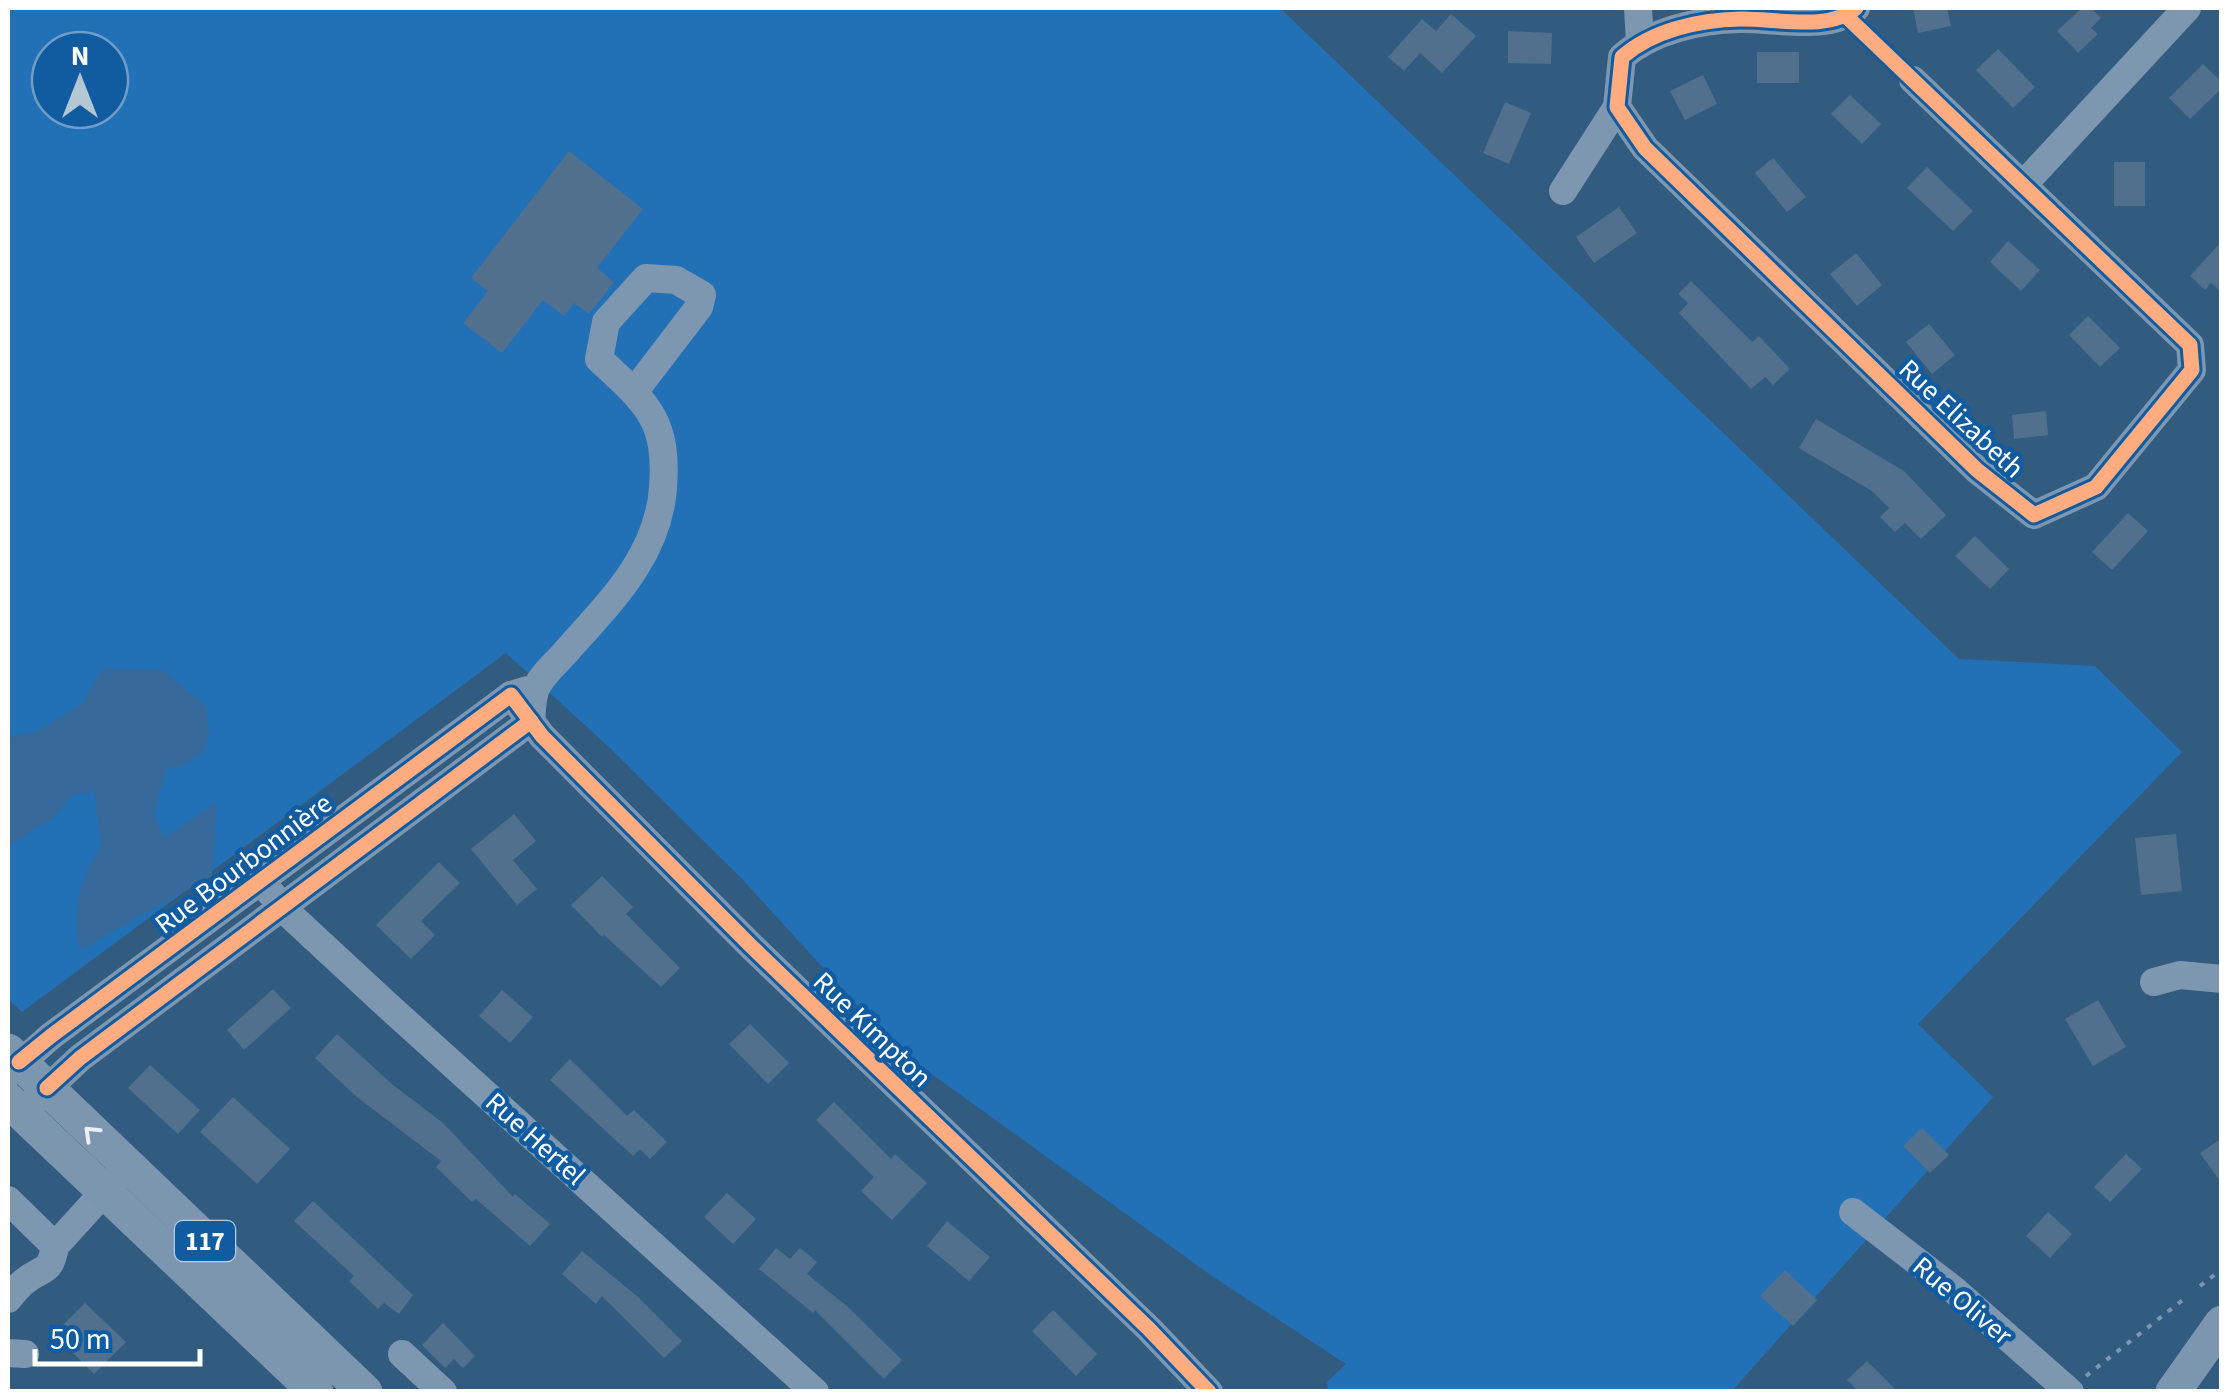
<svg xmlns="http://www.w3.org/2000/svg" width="2229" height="1399" viewBox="0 0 2229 1399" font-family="'Source Sans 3',sans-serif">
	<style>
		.green { fill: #2271b6; fill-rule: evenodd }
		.water { fill: #376a9b }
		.building { fill: #50708e }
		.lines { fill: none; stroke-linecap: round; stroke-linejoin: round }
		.path { stroke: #7d97b0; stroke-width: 4; stroke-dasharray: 5 8; stroke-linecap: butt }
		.minor { stroke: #7d97b0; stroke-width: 28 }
		.major { stroke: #7d96af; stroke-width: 35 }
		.cycleway-casing { stroke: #115ca1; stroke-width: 21 }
		.cycleway { stroke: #ffac80; stroke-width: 15 }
		.oneway { stroke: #eceff3 }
		.labels { text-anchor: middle; stroke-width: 9; stroke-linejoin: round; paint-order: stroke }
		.shield { fill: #115ca1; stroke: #b8cee3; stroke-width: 2.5 }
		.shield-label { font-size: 25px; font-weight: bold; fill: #fff }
		.street-label { font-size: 28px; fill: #fff; stroke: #115ca1 }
	</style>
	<rect width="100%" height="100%" fill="#325b80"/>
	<!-- green -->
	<path class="green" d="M8 8H1280L1959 659 2095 666 2182 752 1918 1024 1993 1097 1732 1391H1328L1327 1382 1346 1364 1212 1276 897 1049 743 880 611 749 506 653 22 1012 8 999ZM50 50H110V110H50Z"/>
	<!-- water -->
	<path class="water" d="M102 669 163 670 206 706 209 734 203 753 181 766 167 768 154 815 164 838 217 802 212 876 80 950C71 918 80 873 101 848L94 791 71 796 59 813 8 847V737L35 732 82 704Z"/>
	<!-- building -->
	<g class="building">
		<path d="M1913 8H1947L1951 26 1918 33Z"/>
		<path d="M2082 8H2091L2101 18 2091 28 2098 34 2078 53 2057 31Z"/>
		<path d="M1451 14 1476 36 1442 73 1420 53 1404 71 1388 57 1422 19 1436 31Z"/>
		<path d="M1508 31 1552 33 1551 64 1508 63Z"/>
		<path d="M1998 49 2035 87 2013 108 1976 70Z"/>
		<rect x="1757" y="52" width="42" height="31"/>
		<path d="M2203 64 2222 82V88L2190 119 2169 98Z"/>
		<path d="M1703 75 1717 104 1685 120 1670 91Z"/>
		<path d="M1850 95 1881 124 1862 144 1831 114Z"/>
		<path d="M1505 102 1531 113 1509 164 1483 153Z"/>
		<path d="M569 151 643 209 597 268 614 282 589 314 574 303 564 316 543 300 502 353 463 323 488 291 471 278Z"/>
		<path d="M1773 158 1806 197 1787 212 1755 173Z"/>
		<rect x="2114" y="162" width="31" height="44"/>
		<path d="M1927 167 1973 211 1953 231 1907 188Z"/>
		<path d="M1619 207 1637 233 1594 263 1576 237Z"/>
		<path d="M2008 241 2040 270 2021 291 1990 262Z"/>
		<path d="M2222 241V292L2211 283 2205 290 2190 276Z"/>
		<path d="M1856 253 1882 285 1857 306 1830 274Z"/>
		<path d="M1691 281 1752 342 1759 336 1790 369 1773 385 1765 377 1751 389 1679 313 1688 303 1678 294Z"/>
		<path d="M2088 316 2120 348 2100 367 2069 335Z"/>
		<path d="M1929 324 1955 355 1932 374 1906 342Z"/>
		<path d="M2046 411 2048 435 2014 439 2012 415Z"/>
		<path d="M1816 419 1904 471 1946 515 1921 539 1905 523 1895 532 1880 517 1889 508 1872 491 1799 448Z"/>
		<path d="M2128 513 2148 531 2112 570 2092 552Z"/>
		<path d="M1975 536 2009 569 1990 589 1955 556Z"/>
		<path d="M514 814 536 841 513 860 537 889 517 905 471 849Z"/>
		<path d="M2176 834 2182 891 2141 895 2135 838Z"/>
		<path d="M439 862 460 883 421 921 435 935 411 959 376 925Z"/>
		<path d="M602 876 633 907 626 914 680 968 661 987 604 935 602 937 571 905Z"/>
		<path d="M273 989 291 1008 244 1050 227 1030Z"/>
		<path d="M502 990 533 1017 510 1043 479 1016Z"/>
		<path d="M2098 1000 2126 1047 2093 1066 2065 1019Z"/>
		<path d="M750 1024 789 1063 768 1084 729 1044Z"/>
		<path d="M337 1034 393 1085 443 1123 513 1197 515 1194 550 1224 530 1246 476 1199 472 1202 436 1167 441 1161 357 1097 315 1058Z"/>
		<path d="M570 1059 627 1116 634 1110 667 1142 650 1159 640 1149 633 1156 550 1080Z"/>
		<path d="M150 1065 200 1110 178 1134 128 1088Z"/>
		<path d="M233 1097 290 1149 257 1184 200 1132Z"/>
		<path d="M834 1102 891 1159 895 1154 927 1183 892 1220 861 1191 874 1177 816 1120Z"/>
		<path d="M1922 1128 1949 1155 1930 1173 1903 1146Z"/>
		<path d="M2222 1138V1184L2200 1153Z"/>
		<path d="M2126 1154 2142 1169 2110 1202 2094 1187Z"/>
		<path d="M727 1193 756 1219 733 1244 704 1217Z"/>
		<path d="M313 1201 413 1295 399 1314 384 1303 378 1309 349 1281 354 1276 294 1221Z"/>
		<path d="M2048 1212 2072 1234 2050 1258 2026 1236Z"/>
		<path d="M947 1221 990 1257 969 1281 927 1246Z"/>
		<path d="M776 1248 790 1259 800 1248 817 1262 807 1274 848 1307 902 1360 884 1379 815 1310 813 1313 759 1269Z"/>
		<path d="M582 1251 638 1297 682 1341 664 1358 602 1296 596 1304 562 1274Z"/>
		<path d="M1785 1270 1817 1300 1793 1326 1760 1296Z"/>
		<path d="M85 1303 126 1342 94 1374 54 1334Z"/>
		<path d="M1053 1310 1097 1354 1076 1376 1032 1331Z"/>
		<path d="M443 1323 475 1356 463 1368 454 1359 445 1368 422 1345Z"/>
		<path d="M1867 1361 1898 1392H1859L1847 1380Z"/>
	</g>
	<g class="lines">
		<!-- path -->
		<g class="path">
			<path d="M2200 1286 2222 1269"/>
			<path d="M2086 1376 2184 1299"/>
		</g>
		<!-- minor -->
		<g class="minor">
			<path d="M1638 8 1640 42"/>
			<path d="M1856 8C1829 32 1774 18 1740 19 1699 20 1653 30 1622 57L1617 107 1645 148 1977 470 2034 515 2096 487 2192 370 2190 345 1913 80"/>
			<path d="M2023 185 2187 8"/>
			<path d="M1563 191 1617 107"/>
			<path d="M511 695 542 736 750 945 1149 1329 1209 1392"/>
			<path d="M531 721C532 712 532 700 535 691 539 678 554 665 563 655 607 605 658 558 663 488 668 419 647 404 599 359L606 322 646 278 676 280 702 295 699 307 634 392"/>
			<path d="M260 881 292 917 387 1005 815 1392"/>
			<path d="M2154 982 2180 975 2222 979"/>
			<path d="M8 1074 51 1036 511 695 528 690"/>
			<path d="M32 1103 80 1058 531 721"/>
			<path d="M8 1200 55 1246 116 1179"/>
			<path d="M1853 1212 1954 1290 2070 1392"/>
			<path d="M8 1299C13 1293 18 1286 25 1281 43 1266 50 1275 55 1246"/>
			<path d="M8 1353 25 1354"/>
			<path d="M402 1354 443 1392"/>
		</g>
		<!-- major -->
		<g class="major">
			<path d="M8 1051 365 1392"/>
			<path d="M8 1100 316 1392"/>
			<path d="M2173 1392 2222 1323"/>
		</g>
		<defs>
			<g id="cycleway">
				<path d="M1846 16 2190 345 2192 370 2096 487 2034 515 1977 470 1645 148 1617 107 1622 57C1653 30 1699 20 1740 19 1774 18 1829 32 1856 8"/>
				<path d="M19 1062 51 1036 511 695 542 736 750 945 1149 1329 1209 1392"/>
				<path d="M47 1088 80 1058 531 721"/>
			</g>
		</defs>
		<!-- cycleway casing -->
		<use href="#cycleway" class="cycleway-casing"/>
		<!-- cycleway -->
		<use href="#cycleway" class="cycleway"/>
	</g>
	<!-- one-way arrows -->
	<defs><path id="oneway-chevron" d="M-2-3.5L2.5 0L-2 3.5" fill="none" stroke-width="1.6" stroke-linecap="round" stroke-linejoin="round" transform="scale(2.5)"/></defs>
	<use class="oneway" href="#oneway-chevron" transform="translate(91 1133) rotate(-136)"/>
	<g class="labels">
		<!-- shield labels -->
		<rect class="shield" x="175" y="1221" width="60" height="40" rx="8"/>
		<g class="shield-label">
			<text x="205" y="1250">117</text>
		</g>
		<!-- street labels -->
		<g class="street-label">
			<text transform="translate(1962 418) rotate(43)" y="10">Rue Elizabeth</text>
			<text transform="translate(243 863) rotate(-37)" y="10">Rue Bourbonnière</text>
			<text transform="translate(873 1029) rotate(44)" y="10">Rue Kimpton</text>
			<text transform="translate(536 1138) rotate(42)" y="10">Rue Hertel</text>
			<text transform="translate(1963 1300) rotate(40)" y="10">Rue Oliver</text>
		</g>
	</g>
	<!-- border -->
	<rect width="2229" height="1399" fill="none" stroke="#ffffff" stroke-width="20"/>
	<!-- north arrow -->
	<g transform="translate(80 80)"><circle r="48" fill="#115ca1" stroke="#709dc7" stroke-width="2.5"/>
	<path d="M0-8L18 38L0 25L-18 38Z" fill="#b7c6d3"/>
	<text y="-15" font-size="28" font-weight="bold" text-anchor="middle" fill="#ffffff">N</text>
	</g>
	<!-- scale -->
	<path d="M35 1349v15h165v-15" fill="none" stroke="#ffffff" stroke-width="5"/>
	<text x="50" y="1349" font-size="30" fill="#ffffff" stroke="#115ca1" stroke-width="8" paint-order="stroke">50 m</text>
</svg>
